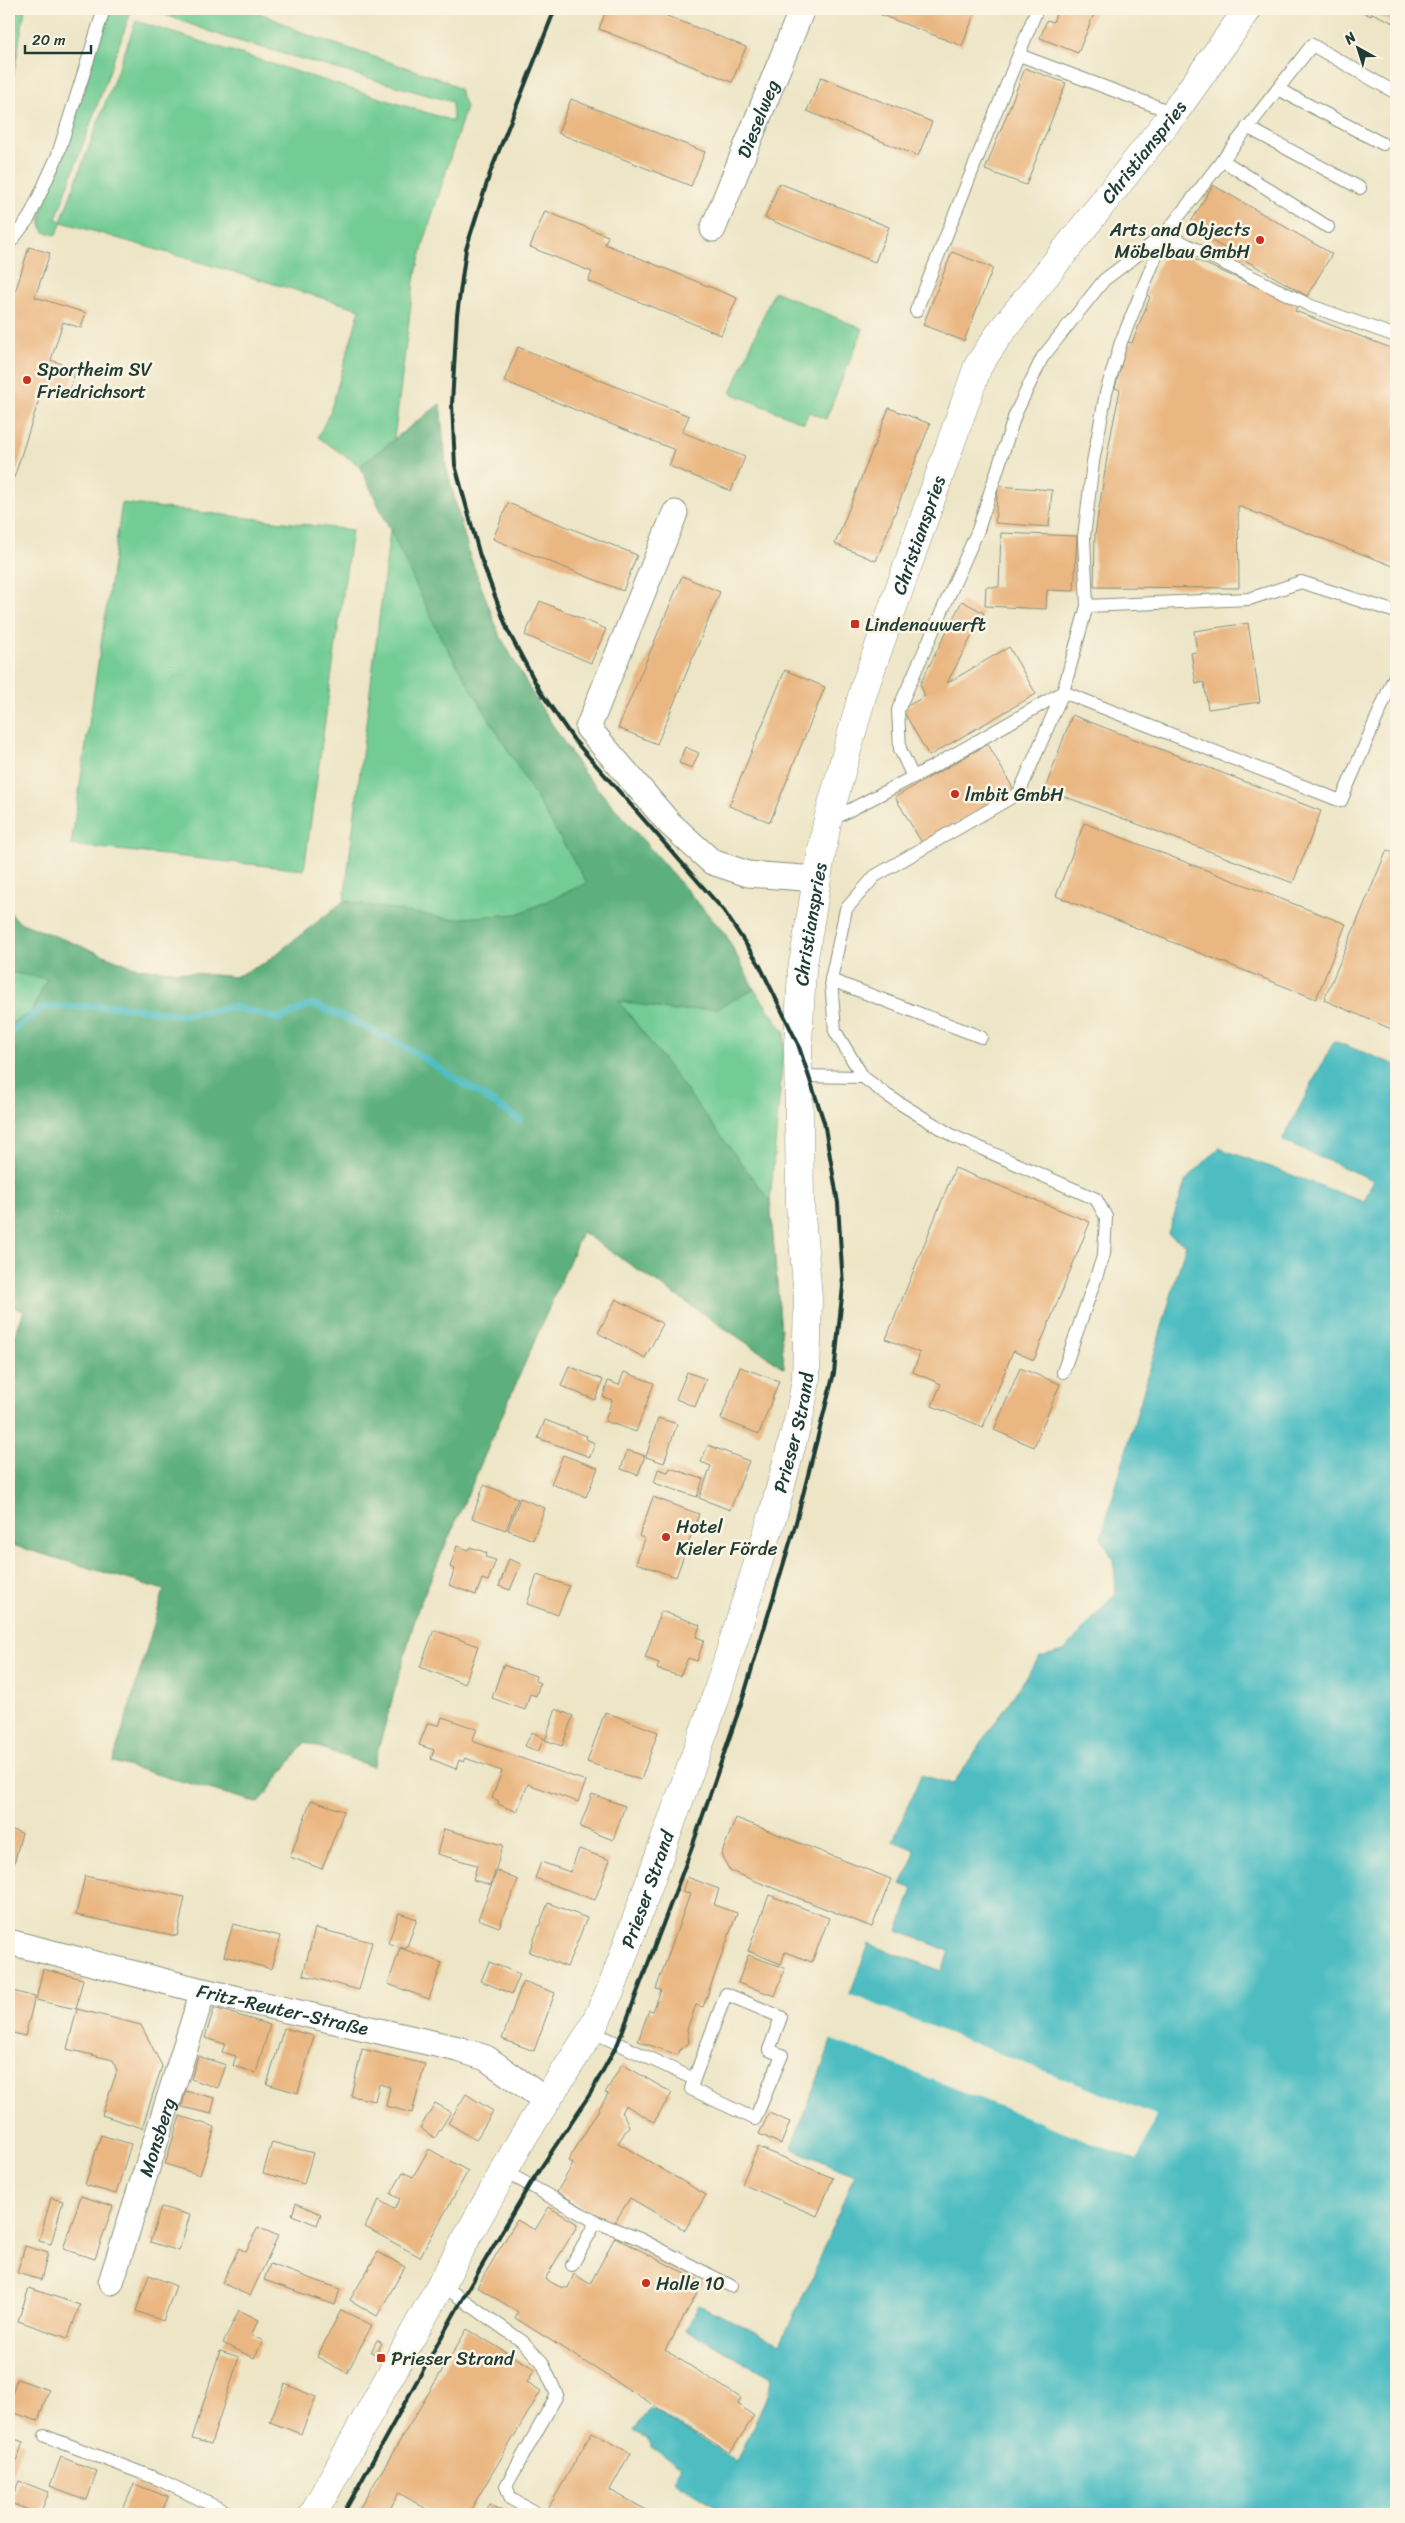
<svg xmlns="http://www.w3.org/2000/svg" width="1405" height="2523" viewBox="0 0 1405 2523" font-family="Sriracha,sans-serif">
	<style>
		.green { fill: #72cc94; stroke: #488464 }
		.forest { fill: #5db07e; stroke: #3e7659 }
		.water { fill: #4ebdc2; stroke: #367d7b }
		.pier { fill: #ede5c6 }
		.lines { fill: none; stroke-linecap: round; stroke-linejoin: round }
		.stream { stroke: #4ebdc2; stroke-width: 7 }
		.building { fill: #eab782 }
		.service-casing { stroke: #86917d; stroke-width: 14 }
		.minor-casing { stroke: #86917d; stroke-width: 27 }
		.tertiary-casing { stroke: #86917d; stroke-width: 29 }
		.service { stroke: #fff; stroke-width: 12 }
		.minor { stroke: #fff; stroke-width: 25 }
		.tertiary { stroke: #fff; stroke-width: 28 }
		.rail { stroke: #1f3d34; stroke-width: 4 }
		.poi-dot { fill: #c8321e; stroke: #fcf5e5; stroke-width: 2 }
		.labels { text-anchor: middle; stroke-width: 5; stroke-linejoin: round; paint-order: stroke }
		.street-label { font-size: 19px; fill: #1f3d34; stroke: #fcf5e5 }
		.poi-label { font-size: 19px; fill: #1f3d34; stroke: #fcf5e5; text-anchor: start }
	</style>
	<rect width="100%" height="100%" fill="#fcf5e5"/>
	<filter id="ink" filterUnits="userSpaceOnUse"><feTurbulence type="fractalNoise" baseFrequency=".02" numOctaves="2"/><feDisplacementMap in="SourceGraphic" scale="10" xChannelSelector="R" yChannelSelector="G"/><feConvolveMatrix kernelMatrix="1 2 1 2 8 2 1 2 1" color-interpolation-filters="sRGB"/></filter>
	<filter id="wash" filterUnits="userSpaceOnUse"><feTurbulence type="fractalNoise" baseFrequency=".0096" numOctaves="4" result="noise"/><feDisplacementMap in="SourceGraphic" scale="20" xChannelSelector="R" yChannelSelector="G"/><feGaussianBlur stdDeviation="1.12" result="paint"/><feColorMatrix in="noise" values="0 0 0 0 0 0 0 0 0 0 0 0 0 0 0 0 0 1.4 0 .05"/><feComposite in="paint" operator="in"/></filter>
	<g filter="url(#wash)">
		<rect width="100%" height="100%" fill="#ede5c6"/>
		<!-- green -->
		<g class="green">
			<path d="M9 9H25L9 101Z"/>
			<path d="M111 9H132L56 219 61 221 136 21 453 121 452 102 228 38 149 9H252L308 35 444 80 459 89 466 107 424 242 414 281 394 439 440 404 446 467 470 557 499 634 533 695 583 772 726 935 754 989 785 1033 770 1201 784 1368 582 1232 418 1608 373 1767 305 1742 259 1803 113 1762 165 1590 9 1544V1352L24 1311 9 1305V911L19 922 137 968 235 977 265 963 344 901 390 530 360 466 318 437 330 412 360 309 62 222 56 235 44 232 41 226V212L83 92 107 14Z"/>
			<path d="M774 291 863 329 826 419 809 412 804 423 731 393Z"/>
			<path d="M122 503 352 530 304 870 71 845Z"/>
		</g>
		<!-- forest -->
		<path class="forest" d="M440 404 446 467 470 557 499 634 533 695 583 772 726 935 754 989 718 1008 674 1011 619 1001 770 1201 784 1368 582 1232 418 1608 373 1767 305 1742 259 1803 113 1762 164 1590 9 1544V1352L24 1311 9 1305V1024L31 1013 47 979 9 972V911L19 922 137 968 235 977 265 963 344 901 448 919 518 914 587 883 441 638 360 466Z"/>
		<!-- water -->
		<path class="water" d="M1334 1041 1396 1065V2514H731L675 2482 673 2480 681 2467 651 2447 647 2439 634 2431 650 2407 737 2462 766 2398 772 2377 686 2330 699 2305 780 2344 809 2284 854 2175 791 2148 869 1944 942 1971 949 1951 898 1931 913 1889 901 1884 912 1863 915 1850 893 1841 921 1775 953 1784 1040 1657 1064 1651 1116 1593 1114 1560 1101 1538 1186 1244 1168 1234 1186 1180 1219 1148 1364 1202 1373 1180 1282 1141Z"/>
		<!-- pier -->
		<path class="pier" d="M849 1994 1156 2115 1138 2161 831 2039Z"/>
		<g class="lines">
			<!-- stream -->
			<path class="stream" d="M9 1034 43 1007 116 1006 182 1015 234 1007 279 1019 312 1004 358 1023 414 1052 520 1120"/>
		</g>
		<g id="blocks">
			<!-- building -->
			<g class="building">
				<path d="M607 9H649L746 47 732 82 599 29Z"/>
				<path d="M866 9H965L975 13 962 46Z"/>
				<path d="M1058 9H1096L1078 53 1040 38 1047 20 1053 22Z"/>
				<path d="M1356 9H1396V24L1372 13 1371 16Z"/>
				<path d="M1025 68 1066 83 1026 185 985 170Z"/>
				<path d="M821 77 932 122 918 156 807 111Z"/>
				<path d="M571 99 705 152 691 186 558 133Z"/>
				<path d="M779 183 889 227 875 262 765 218Z"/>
				<path d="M1213 185 1332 254 1307 296 1188 227Z"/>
				<path d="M545 211 608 236 605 244 737 298 721 335 588 281 592 272 530 247Z"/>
				<path d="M29 247 50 253 35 297 86 313 81 328 63 322 51 360 76 369 68 395 43 387 14 478 9 476V312Z"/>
				<path d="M1167 247 1298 305 1295 311 1396 350V567L1238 506 1239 588 1094 587 1095 534 1110 439 1120 390 1115 388 1127 342 1132 343 1150 297 1146 294Z"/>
				<path d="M952 252 993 268 964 341 923 325Z"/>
				<path d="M518 347 689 416 682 432 745 457 731 491 669 466 675 450 504 381Z"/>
				<path d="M889 408 930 424 876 561 835 544Z"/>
				<path d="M998 486 1052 490 1049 527 995 523Z"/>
				<path d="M508 503 637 555 623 591 493 539Z"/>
				<path d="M1001 533 1077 536 1074 591 1047 590 1046 609 985 606 986 587H999Z"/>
				<path d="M682 576 720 592 657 744 618 728Z"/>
				<path d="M540 601 606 629 591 663 525 635Z"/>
				<path d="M962 601 984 613 947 683 1009 647 1036 694 929 756 902 709 925 696 920 684Z"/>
				<path d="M1248 623 1260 702 1208 709 1204 682 1196 684 1191 653 1197 652 1194 631Z"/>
				<path d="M785 670 825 687 770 822 729 806Z"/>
				<path d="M1072 715 1321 811 1293 883 1045 789Z"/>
				<path d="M988 744 1014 790 922 843 895 797Z"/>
				<path d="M685 747 699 753 692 768 679 763Z"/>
				<path d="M1084 823 1346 924 1316 999 1056 896Z"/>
				<path d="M1387 850 1396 854V1031L1324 1000Z"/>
				<path d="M955 1168 1090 1222 1034 1360 1013 1351 983 1427 932 1406 941 1384 913 1372 920 1353 886 1339Z"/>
				<path d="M616 1299 663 1324 645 1358 598 1333Z"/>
				<path d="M569 1366 603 1380 595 1400 561 1386Z"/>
				<path d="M740 1367 779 1381 759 1434 721 1419Z"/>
				<path d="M1020 1368 1060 1384 1034 1447 994 1430Z"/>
				<path d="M624 1372 654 1383 636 1432 605 1421 612 1400 603 1397 608 1381 619 1385Z"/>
				<path d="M687 1372 706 1379 695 1407 676 1399Z"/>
				<path d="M658 1418 677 1424 664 1463 646 1457Z"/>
				<path d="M545 1420 587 1436 586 1439 595 1443 590 1457 538 1438Z"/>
				<path d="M708 1445 749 1461 730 1510 699 1498 711 1466 701 1462Z"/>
				<path d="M627 1450 645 1456 638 1475 621 1469Z"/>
				<path d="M563 1455 598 1468 586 1497 551 1484Z"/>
				<path d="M670 1468 703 1479 697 1497 654 1483 658 1469 668 1472Z"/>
				<path d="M484 1485 518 1498 506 1530 472 1518Z"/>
				<path d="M653 1497 699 1514 676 1577 636 1563 645 1539 639 1536Z"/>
				<path d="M520 1498 545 1508 533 1540 508 1530Z"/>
				<path d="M457 1546 468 1550 470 1547 487 1553 485 1557 496 1560 488 1581 482 1579 476 1595 449 1585 455 1569 450 1567Z"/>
				<path d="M509 1559 521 1564 510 1590 499 1586Z"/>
				<path d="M537 1575 569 1586 558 1615 527 1604Z"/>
				<path d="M661 1611 700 1625 696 1637 704 1640 697 1661 688 1658 680 1676 657 1669 659 1663 645 1658Z"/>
				<path d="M434 1630 478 1646 465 1684 420 1667Z"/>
				<path d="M503 1665 536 1676 535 1681 540 1683 536 1696 530 1694 525 1710 492 1698Z"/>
				<path d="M556 1709 573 1716 562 1746 545 1740Z"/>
				<path d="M605 1712 658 1732 641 1780 587 1762Z"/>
				<path d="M442 1717 477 1729 472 1741 586 1781 578 1802 528 1784 517 1812 498 1804 499 1801 492 1798 502 1771 465 1758 463 1762 459 1760 456 1769 431 1759 434 1750 419 1745 428 1722 439 1726Z"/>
				<path d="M532 1732 544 1738 538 1752 525 1746Z"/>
				<path d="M592 1794 625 1806 613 1840 580 1827Z"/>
				<path d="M311 1800 344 1811 322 1869 290 1857Z"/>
				<path d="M736 1818 891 1879 872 1927 730 1871 721 1855Z"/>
				<path d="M9 1829 22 1833 11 1875 9 1874Z"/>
				<path d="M444 1829 503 1845 491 1885 473 1880 477 1865 437 1854Z"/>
				<path d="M579 1849 610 1860 595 1900 535 1878 541 1862 570 1872Z"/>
				<path d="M497 1871 518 1880 499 1927 478 1919Z"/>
				<path d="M85 1876 185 1897 177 1936 76 1915Z"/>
				<path d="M687 1877 719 1889 714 1905 737 1913 703 2007 696 2005 687 2029 689 2043 680 2050 678 2055 638 2041 649 2010 653 2011 661 1990 656 1989 690 1894 682 1892Z"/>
				<path d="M9 1891 12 1892 9 1903Z"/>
				<path d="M769 1895 829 1918 812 1962 785 1952 781 1964 748 1951Z"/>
				<path d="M548 1903 587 1918 567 1967 529 1952Z"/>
				<path d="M399 1913 417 1919 406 1949 388 1943Z"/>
				<path d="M233 1924 280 1936 271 1969 224 1956Z"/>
				<path d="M315 1928 372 1942 359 1990 303 1975Z"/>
				<path d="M400 1948 442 1963 429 1999 388 1984Z"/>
				<path d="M748 1955 785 1968 775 1996 738 1983Z"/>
				<path d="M489 1962 520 1974 512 1994 481 1981Z"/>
				<path d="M43 1969 83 1979 76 2009 36 2000Z"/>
				<path d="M523 1981 555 1993 534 2051 502 2039Z"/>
				<path d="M9 1990 35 1997 25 2036 9 2032Z"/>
				<path d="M214 2008 270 2025 256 2073 233 2066 236 2056 222 2052 225 2044 205 2038Z"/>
				<path d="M77 2009 141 2025 162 2066 142 2128 102 2115 117 2071 113 2060 67 2049Z"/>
				<path d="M284 2028 314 2036 298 2093 267 2084Z"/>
				<path d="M362 2049 425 2064 412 2113 386 2106 390 2087 379 2084 375 2101 351 2096Z"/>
				<path d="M198 2056 226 2065 218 2088 191 2079Z"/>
				<path d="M622 2064 672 2093 654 2122 625 2105 621 2113 624 2115 629 2126 618 2143 706 2195 685 2230 630 2198 613 2225 557 2192 573 2164 568 2161 608 2094 605 2093Z"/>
				<path d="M185 2091 215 2098 211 2114 182 2107Z"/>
				<path d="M466 2094 493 2111 476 2140 448 2123Z"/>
				<path d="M435 2103 451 2112 435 2138 420 2128Z"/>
				<path d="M769 2113 790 2122 781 2144 759 2134Z"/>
				<path d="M180 2116 215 2127 200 2175 165 2164Z"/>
				<path d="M101 2135 131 2144 116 2194 85 2185Z"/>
				<path d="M272 2142 313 2153 304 2184 263 2173Z"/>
				<path d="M758 2147 833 2178 817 2216 742 2184Z"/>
				<path d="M429 2149 468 2171 420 2257 365 2227 379 2200 394 2209 400 2199 391 2194 403 2172 413 2177Z"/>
				<path d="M81 2196 113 2206 95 2259 63 2249Z"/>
				<path d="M51 2198 63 2201 51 2244 39 2241Z"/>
				<path d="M296 2203 321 2214 317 2225 292 2215Z"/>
				<path d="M161 2207 190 2215 179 2251 150 2242Z"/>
				<path d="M549 2207 576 2223 577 2226 545 2279 560 2287 568 2288 574 2274 590 2284 615 2237 703 2283 665 2350 741 2398 738 2404 754 2416 730 2453 515 2318 518 2312 477 2287 517 2220 535 2230Z"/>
				<path d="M258 2227 278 2236 250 2296 222 2283 239 2248 246 2252Z"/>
				<path d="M25 2246 48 2253 41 2280 17 2273Z"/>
				<path d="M378 2252 405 2267 377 2316 350 2300Z"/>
				<path d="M270 2264 340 2289 335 2305 264 2280Z"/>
				<path d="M149 2275 176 2286 163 2321 136 2311Z"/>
				<path d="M29 2288 80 2305 68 2338 18 2321Z"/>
				<path d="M239 2310 259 2320 251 2335 263 2341 254 2358 223 2343Z"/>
				<path d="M341 2310 372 2325 347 2373 317 2357Z"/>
				<path d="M467 2329 535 2369 527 2382 541 2391 468 2514H435L399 2493 387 2514H356Z"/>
				<path d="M377 2340 382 2343 376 2355 371 2352Z"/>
				<path d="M220 2351 239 2357 211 2444 192 2439Z"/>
				<path d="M17 2379 49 2390 38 2421 9 2411V2402Z"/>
				<path d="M285 2384 316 2397 301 2434 270 2422Z"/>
				<path d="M592 2432 630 2453 610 2490 654 2514H557L548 2509Z"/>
				<path d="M9 2437 23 2442 9 2483Z"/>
				<path d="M61 2457 97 2471 87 2500 50 2486Z"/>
				<path d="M19 2481 49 2492 40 2514 10 2503Z"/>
				<path d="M134 2484 168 2497 161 2514H121Z"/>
				<path d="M489 2504 508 2514H483Z"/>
			</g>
		</g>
	</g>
	<g filter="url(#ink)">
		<use href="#blocks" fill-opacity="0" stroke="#86917d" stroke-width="1"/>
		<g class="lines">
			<defs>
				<g id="service">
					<path d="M1019 55 1174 113"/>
					<path d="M1278 89 1383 144"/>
					<path d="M1247 127 1360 188"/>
					<path d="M1222 160 1328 227"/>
					<path d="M9 244 29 218 57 157 104 9"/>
					<path d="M916 311 1037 9"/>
					<path d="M1087 606 1084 537 1093 462 1106 393 1121 342 1165 234 1311 306 1396 336"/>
					<path d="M913 777 900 749 898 710 978 530 1015 415 1042 358 1104 280 1165 234 1312 45 1396 93"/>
					<path d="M829 821 934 766 1063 692 1087 606 1249 599 1301 582 1396 612"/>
					<path d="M831 980 981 1037"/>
					<path d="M798 1076 863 1077 835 1031 831 980 846 909 875 876 1019 793 1063 692 1341 801 1396 673"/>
					<path d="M863 1077 888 1096 953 1136 1096 1199 1106 1217 1104 1254 1063 1372"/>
					<path d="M591 2031 694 2079 691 2089 755 2119 782 2055 769 2050 781 2017 726 1994 694 2079"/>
					<path d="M504 2171 596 2222 572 2265"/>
					<path d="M596 2222 640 2239 731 2286"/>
					<path d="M442 2285 523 2342 542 2362 557 2395 506 2486 511 2499 538 2514"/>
					<path d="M45 2436 160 2480 231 2514"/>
				</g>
				<g id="minor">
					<path id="s1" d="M713 229 802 9"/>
					<path d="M675 513 588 728 669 823 712 862 748 874 817 879"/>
					<path id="s2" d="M9 1942 203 1991 458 2049 486 2058 547 2101"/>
					<path id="s3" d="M111 2282 203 1991"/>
				</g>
				<g id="tertiary">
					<path id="s4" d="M313 2514 523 2137 591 2031 612 1987 713 1706 773 1515 800 1413 806 1380 808 1298 800 1204 798 1044 802 970 817 879 827 823 864 689 978 366 1000 333 1174 113 1248 9"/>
				</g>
			</defs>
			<!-- service casing -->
			<use href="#service" class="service-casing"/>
			<!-- minor casing -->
			<use href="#minor" class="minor-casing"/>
			<!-- tertiary casing -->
			<use href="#tertiary" class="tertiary-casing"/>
			<!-- service -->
			<use href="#service" class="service"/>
			<!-- minor -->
			<use href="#minor" class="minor"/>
			<!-- tertiary -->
			<use href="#tertiary" class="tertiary"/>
			<!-- rail -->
			<path class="rail" d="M343 2514 463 2298 530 2184 590 2094 618 2043 691 1850 743 1698 795 1526 834 1373 843 1286 838 1203 824 1122 798 1044 759 964 724 911 574 740 540 691 508 631 480 556 455 465 452 404 457 315 466 249 490 173 555 9"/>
		</g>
	</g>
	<!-- markers -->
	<g class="poi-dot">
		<circle cx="1260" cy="240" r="5"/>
		<circle cx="27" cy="380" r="5"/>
		<rect x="850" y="619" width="10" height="10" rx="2.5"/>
		<circle cx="955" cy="794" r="5"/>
		<circle cx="666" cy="1537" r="5"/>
		<circle cx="646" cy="2283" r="5"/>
		<rect x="376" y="2353" width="10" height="10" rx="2.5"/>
	</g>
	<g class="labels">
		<!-- street labels -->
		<g class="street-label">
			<text dy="7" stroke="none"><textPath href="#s1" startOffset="119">Dieselweg</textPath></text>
			<text dy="7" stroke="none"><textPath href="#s4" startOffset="2556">Christianspries</textPath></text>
			<text dy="7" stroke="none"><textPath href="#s4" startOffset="2106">Christianspries</textPath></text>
			<text dy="7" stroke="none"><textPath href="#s4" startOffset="1701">Christianspries</textPath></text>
			<text dy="7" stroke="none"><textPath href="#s4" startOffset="1190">Prieser Strand</textPath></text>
			<text dy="7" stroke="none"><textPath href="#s4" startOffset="710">Prieser Strand</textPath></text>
			<text dy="7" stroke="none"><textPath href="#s2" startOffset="282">Fritz-Reuter-Straße</textPath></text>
			<text dy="7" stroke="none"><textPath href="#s3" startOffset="152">Monsberg</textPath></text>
		</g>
		<!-- poi labels -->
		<g class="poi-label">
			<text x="1250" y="236" text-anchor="end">Arts and Objects<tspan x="1250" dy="22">Möbelbau GmbH</tspan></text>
			<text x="37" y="376">Sportheim SV<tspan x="37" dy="22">Friedrichsort</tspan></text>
			<text x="865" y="631">Lindenauwerft</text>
			<text x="965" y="801">lmbit GmbH</text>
			<text x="676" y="1533">Hotel<tspan x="676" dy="22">Kieler Förde</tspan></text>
			<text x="656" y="2290">Halle 10</text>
			<text x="391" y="2365">Prieser Strand</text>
		</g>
	</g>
	<!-- margin -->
	<rect width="1405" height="2523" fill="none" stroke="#fcf5e5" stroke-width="30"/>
	<!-- north arrow -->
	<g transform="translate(1358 48) rotate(321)" stroke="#fcf5e5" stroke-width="4" paint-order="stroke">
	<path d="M0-4L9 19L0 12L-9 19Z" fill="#1f3d34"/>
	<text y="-8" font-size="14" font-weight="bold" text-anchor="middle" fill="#1f3d34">N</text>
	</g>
	<!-- scale -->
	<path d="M25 45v8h66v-8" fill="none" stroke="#1f3d34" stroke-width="2.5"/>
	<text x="32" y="45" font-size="15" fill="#1f3d34" stroke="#fcf5e5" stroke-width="4" paint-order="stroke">20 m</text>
</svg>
